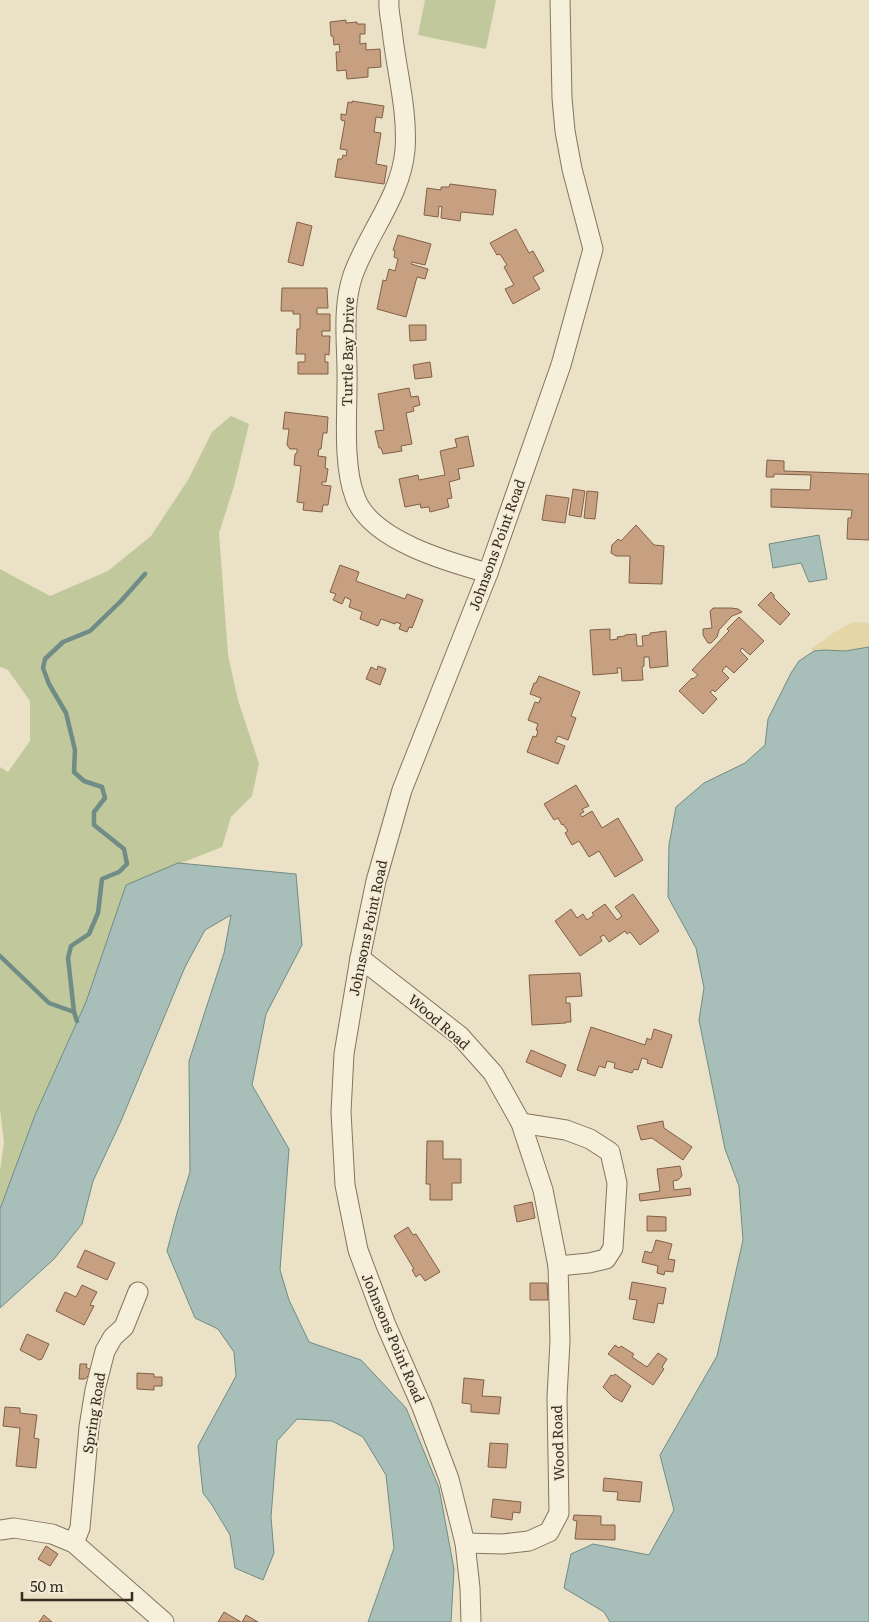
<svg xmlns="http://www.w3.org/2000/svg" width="869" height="1622" viewBox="0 0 869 1622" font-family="Literata,serif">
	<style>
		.green { fill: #c1c89c }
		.sand { fill: #e4d6a7 }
		.water { fill: #a8bfb9; stroke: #6f8c86 }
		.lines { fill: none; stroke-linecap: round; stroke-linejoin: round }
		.stream { stroke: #6f8c86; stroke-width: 4.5 }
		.building { fill: #c6a080; stroke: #826046 }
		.minor-casing { stroke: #85745e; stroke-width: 21 }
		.minor { stroke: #f6efda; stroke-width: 19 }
		.labels { text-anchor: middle; stroke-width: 4; stroke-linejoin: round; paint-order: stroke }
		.street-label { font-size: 14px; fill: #362c20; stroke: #f3ebd6 }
	</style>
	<rect width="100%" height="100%" fill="#ebe1c7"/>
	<!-- green -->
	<g class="green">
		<path d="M425 0H496L486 49 418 35Z"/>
		<path d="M231 416 249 424 234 486 219 533 228 655 238 700 259 764 252 796 231 817 222 847 126 885 86 1002 35 1115 0 1209V1171L4 1142 0 1109V767L8 772 30 741V701L8 670 0 667V569L50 596 108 571 151 536 188 480 212 432Z"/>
	</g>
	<!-- sand -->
	<path class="sand" d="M853 622 869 623V647L845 651 825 650 814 651 811 649 833 633Z"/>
	<!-- water -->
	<g class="water">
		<path d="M819 535 827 579 809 582 801 563 773 568 769 544Z"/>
		<path d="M869 647V1622H610L604 1612 564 1588 571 1554 593 1544 649 1555 674 1510 660 1455 717 1356 743 1240 739 1186 725 1149 699 1020 704 988 696 948 668 897 669 845 676 807 704 783 745 763 765 745 768 719 791 673 799 661 814 651 825 650 845 651Z"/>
		<path d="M178 863 296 874 302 945 266 1014 252 1085 289 1149 280 1270 289 1300 309 1342 361 1360 406 1408 439 1488 454 1569 451 1622H368L394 1548 386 1475 363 1437 332 1421 297 1419 277 1441 271 1517 274 1553 263 1580 235 1568 230 1535 212 1505 203 1493 198 1446 236 1376 234 1352 218 1329 195 1318 167 1251 177 1213 190 1172 189 1061 224 953 231 915 205 930 185 967 121 1121 93 1181 82 1224 54 1259 0 1308V1209L35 1115 86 1002 126 885Z"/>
	</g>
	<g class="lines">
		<!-- stream -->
		<g class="stream">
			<path d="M0 956 49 1003 74 1012"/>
			<path d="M77 1021 74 1012 68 958 71 946 89 934 98 913 102 879 119 872 127 864 124 849 94 825V812L105 798 102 787 84 781 74 772 75 750 66 713 49 684 43 668 45 659 63 642 90 631 121 601 145 574"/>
		</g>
	</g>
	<!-- building -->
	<g class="building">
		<path d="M346 20V23L357 22V24H365V34H360V44L366 43V50L380 49 381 67 368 68V77L347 79 346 70 337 71 336 52H340L339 44 334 45 333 36H331L330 22Z"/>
		<path d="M352 101 384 106 382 118 376 117 374 132 381 133 376 164 387 166 384 184 335 177 338 159H342L343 155 346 156 347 150 340 149 345 121 341 120V114L346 115 348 102 352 103Z"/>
		<path d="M450 184 496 190 493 215 461 212 460 221 441 218 442 207 439 206 438 217 424 215 427 188 441 190V187H449Z"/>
		<path d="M297 222 312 226 303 266 288 262Z"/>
		<path d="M516 229 529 253 533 251 544 271 533 277 540 289 513 304 505 289 514 285 504 267 507 265 500 254 497 255 490 243Z"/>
		<path d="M398 235 431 244 425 265 412 262 411 264 428 269 425 279 417 277 406 317 377 309 383 280 386 281 389 269 395 271 398 259 394 257 395 251 393 250Z"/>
		<path d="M282 288H327L328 308H317V314H330V331H322V336H330L329 355 325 354V362H328V374H298V362H305V354H296L297 329H300V314H293V311H281Z"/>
		<path d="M409 325H426V340L410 341Z"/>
		<path d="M430 362 432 377 415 379 413 365Z"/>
		<path d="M409 388 411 397 418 396 420 405 413 407 414 411 406 413 412 444 401 446 402 451 383 454 381 448H379L375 431 384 430 378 394Z"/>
		<path d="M285 412 328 417 327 433H323L321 449H319L318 456 326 457 325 468 328 469 326 482H322V485L331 486 328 505H323L322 512 303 510 304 503 297 502 301 466 294 465 295 454 297 453V449H290L287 445 289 429H283Z"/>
		<path d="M468 436 474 466 458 469 460 479 449 482 452 498 447 499 449 507 430 512 429 507 421 508 420 504 405 507 399 479 418 475 419 480 445 475 440 451 457 447 455 439Z"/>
		<path d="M767 460 784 461V471L869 474V540L847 539 848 518H851L852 510 771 507V489L810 490 811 475 774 474V477H766Z"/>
		<path d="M573 489 585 491 581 517 569 515Z"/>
		<path d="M587 491 598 492 595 519 584 518Z"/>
		<path d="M546 495 569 498 565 523 542 520Z"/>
		<path d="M636 525 654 545 664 546 662 584 629 583 630 556H616L611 553 612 545 618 539 621 541Z"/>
		<path d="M340 565 359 572 356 581 405 599 407 594 423 600 412 628 409 627 407 632 399 629 401 624 396 622 395 624 381 619 378 626 360 619 362 612 349 607 351 600 345 597 342 604 333 600 336 594 330 592Z"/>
		<path d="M771 592 774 595V598L790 614 780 625 758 605Z"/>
		<path d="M713 608H731L738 609 742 612 732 616 719 630 717 637 711 643H708L703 635V629L712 628 710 611Z"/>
		<path d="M739 617 764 641 750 655 742 648 740 651 748 659 734 673 726 666 722 671 729 678 715 692 713 690 710 692 717 699 703 714 679 691 692 678 693 679 698 675 692 670 729 631 727 629Z"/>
		<path d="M610 629V640L618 639 617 637 625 636V635L636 634 637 646H643L642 636 650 635V633L666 631 668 666 650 668 649 657H644V666L642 667 643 680 622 681 621 668H617L618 673 593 675 590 630Z"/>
		<path d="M378 666 386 669 380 685 366 679 371 667 377 670Z"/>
		<path d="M539 676 580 692 571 716 576 718 568 740 558 736 555 742 565 746 558 764 527 752 533 736 536 737 538 731 536 730 538 724 528 720 535 702 539 703 541 698 530 694 534 683H536Z"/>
		<path d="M576 785 589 806 582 809 584 812 580 814 582 817 592 811 602 828 618 818 643 860 615 877 599 851 589 857 579 841 572 845 565 833 568 831 563 824 562 825 558 818 554 820 544 804Z"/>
		<path d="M633 894 659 931 640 945 630 932 627 934 625 931 609 942 604 935 600 937 602 941 580 956 555 921 571 909 577 918 583 914 587 920 594 915 592 913 605 904 617 920 622 916 615 907Z"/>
		<path d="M580 973 582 996 566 997V1003H570L571 1022H566V1023L532 1025 529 975Z"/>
		<path d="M591 1027 645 1045 647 1038 651 1040 654 1029 672 1035 662 1068 647 1063 648 1060 642 1058 638 1070 634 1069 632 1073 614 1068 615 1063 607 1061 605 1068 599 1066 595 1076 577 1070Z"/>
		<path d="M531 1050 566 1065 561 1077 526 1062Z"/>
		<path d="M663 1121 664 1128 692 1147 683 1160 652 1138 641 1140 637 1126Z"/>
		<path d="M427 1141H443V1159H461V1183H452V1200H430V1184H426Z"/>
		<path d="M680 1166 682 1176 678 1180 673 1181 674 1190 690 1188 691 1195 640 1201 639 1194 660 1191 657 1169Z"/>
		<path d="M532 1202 535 1218 517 1222 514 1206Z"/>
		<path d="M647 1216 666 1217V1231H647Z"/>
		<path d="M408 1227 413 1235 416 1234 440 1272 425 1281 420 1274 416 1277 412 1270 414 1269 394 1236Z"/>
		<path d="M656 1240 672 1244 668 1259 675 1260 673 1272 665 1271 664 1275 657 1273 658 1266 642 1262 645 1251 651 1253 653 1250Z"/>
		<path d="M85 1250 115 1263 107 1280 77 1267Z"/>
		<path d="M632 1282 666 1288 663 1304 658 1303 654 1323 633 1319 637 1300 629 1299Z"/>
		<path d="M530 1283H547L548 1300H530Z"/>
		<path d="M82 1285 97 1292 90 1305 94 1306 84 1325 56 1311 65 1292 76 1297Z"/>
		<path d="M27 1334 49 1344 42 1359 39 1360 20 1350Z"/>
		<path d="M615 1345 619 1348 621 1346 634 1354 632 1357 647 1367 658 1353 667 1359 662 1367 664 1369 653 1385 608 1354Z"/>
		<path d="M80 1364H87L86 1367 91 1370V1376H88L85 1379H79Z"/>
		<path d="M137 1373 154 1374V1377H162V1386H154V1390L137 1389Z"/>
		<path d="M615 1374 631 1386 622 1402 613 1397 603 1387 611 1375 613 1376Z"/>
		<path d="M464 1378 484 1380 482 1396 501 1397 499 1414 471 1412V1404L462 1403Z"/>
		<path d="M5 1407 20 1408V1413L37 1415 34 1438 39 1439 36 1468 16 1466 20 1428 3 1426Z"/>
		<path d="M490 1443 508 1444 506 1468 488 1467Z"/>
		<path d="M604 1478 642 1482 640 1502 617 1500 618 1492 603 1491Z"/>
		<path d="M493 1499 521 1502 520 1513 513 1512 512 1520 491 1517Z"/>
		<path d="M574 1515 601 1516V1525H615V1540L575 1539 577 1521 573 1520Z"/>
		<path d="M46 1546 58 1554 50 1566 38 1559Z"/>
		<path d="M224 1612 241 1622H218Z"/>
		<path d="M44 1615 52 1622H39Z"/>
		<path d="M246 1615 258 1622H242Z"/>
	</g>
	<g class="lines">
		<defs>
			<g id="minor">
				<path d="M389 0C388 10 391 20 392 30 396 69 408 110 405 150 401 196 368 233 353 275 341 310 348 348 347 384 347 417 343 466 355 497 370 540 448 562 488 573"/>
				<path d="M360 958 460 1036 493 1073 521 1123 543 1190 558 1266 560 1341 557 1397 559 1513 549 1532 529 1541 503 1544 465 1543"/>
				<path d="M521 1123 566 1130 590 1139 610 1152 617 1183 613 1248 606 1259 589 1263 558 1266"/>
				<path d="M0 1530 14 1528 52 1534 74 1543 164 1622"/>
				<path d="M74 1543 80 1528 89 1427 95 1390 105 1351 113 1337 124 1327 138 1292"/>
				<path d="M471 1622 470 1588 465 1543 449 1479 422 1407 386 1325 358 1250 345 1185 341 1112 344 1054 360 958 376 881 402 790 488 573 561 365 593 249 572 169 565 131 562 98 560 0"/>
			</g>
		</defs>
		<!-- minor casing -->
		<use href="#minor" class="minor-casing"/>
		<!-- minor -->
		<use href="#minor" class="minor"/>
	</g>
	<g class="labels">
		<!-- street labels -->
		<g class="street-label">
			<text transform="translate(348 352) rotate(-89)" y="5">Turtle Bay Drive</text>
			<text transform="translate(497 545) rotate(-70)" y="5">Johnsons Point Road</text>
			<text transform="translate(368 928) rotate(-78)" y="5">Johnsons Point Road</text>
			<text transform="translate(439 1022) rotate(41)" y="5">Wood Road</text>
			<text transform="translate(393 1338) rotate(67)" y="5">Johnsons Point Road</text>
			<text transform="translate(94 1413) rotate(-81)" y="5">Spring Road</text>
			<text transform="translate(558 1443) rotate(-92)" y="5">Wood Road</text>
		</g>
	</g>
	<!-- scale -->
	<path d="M22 1592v8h110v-8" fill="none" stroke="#362c20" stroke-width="2.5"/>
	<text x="30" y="1592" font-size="15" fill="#362c20" stroke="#f3ebd6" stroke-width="4" paint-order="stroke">50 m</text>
</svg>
